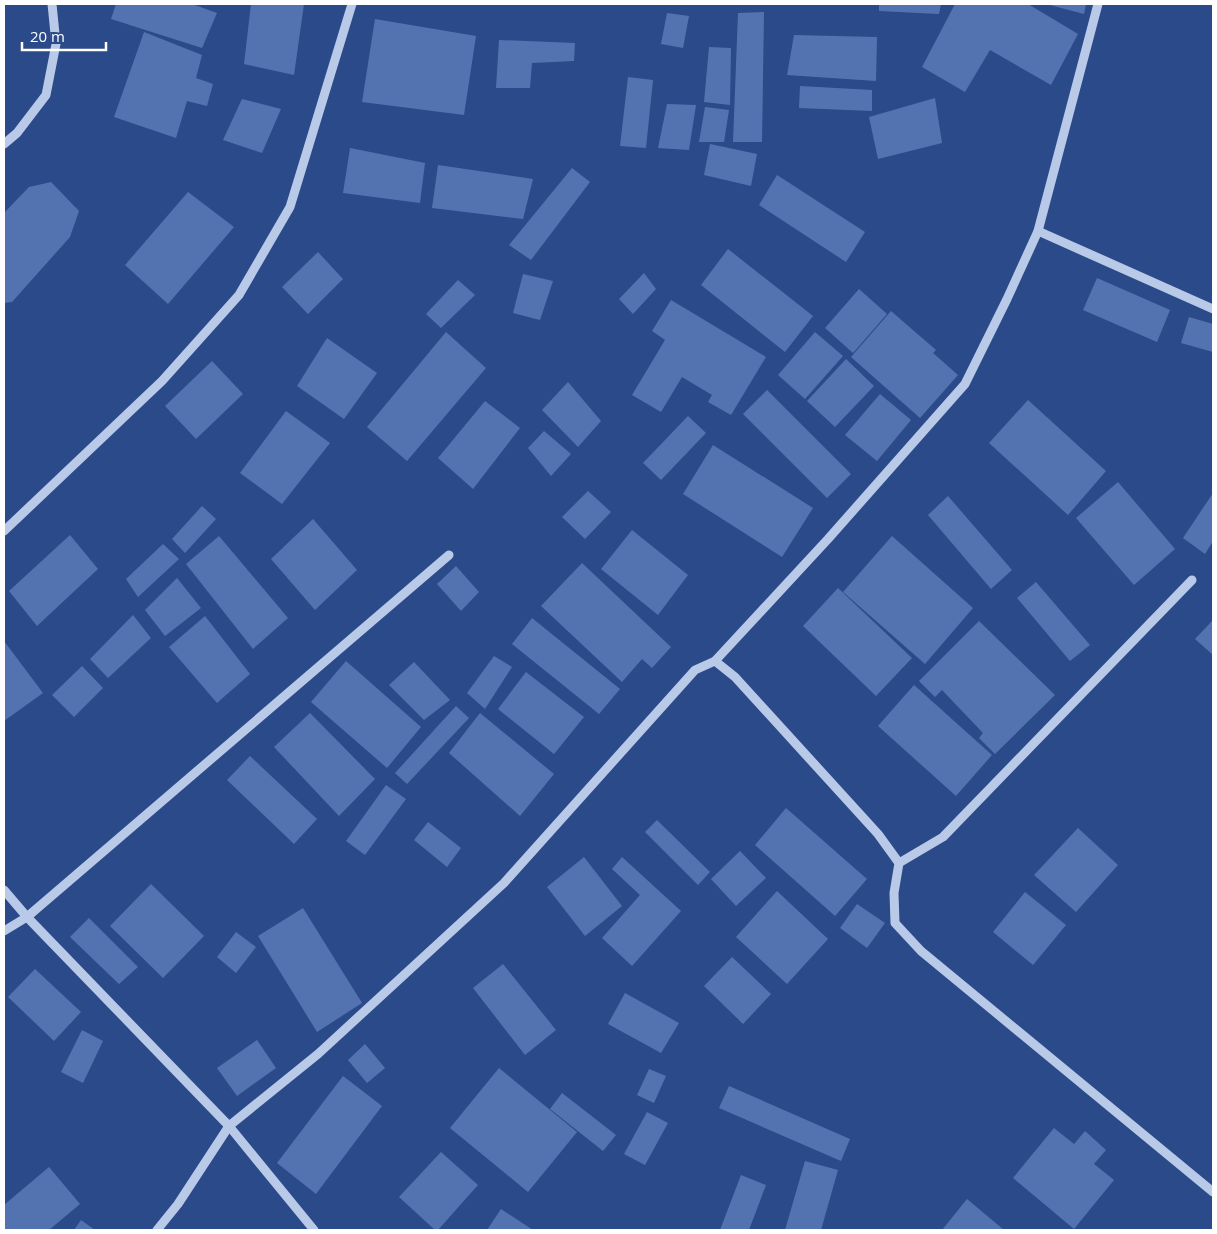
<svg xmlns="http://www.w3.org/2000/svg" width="1217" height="1234" viewBox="0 0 1217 1234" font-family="'Open Sans',sans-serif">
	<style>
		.building { fill: #5373b0 }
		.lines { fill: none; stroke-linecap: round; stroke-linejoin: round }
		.minor { stroke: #b9c9e8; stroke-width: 9 }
	</style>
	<rect width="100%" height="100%" fill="#2b4a89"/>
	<!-- building -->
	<g class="building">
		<path d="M116 4H192L217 13 202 48 111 19Z"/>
		<path d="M251 4H304L294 75 244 64Z"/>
		<path d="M879 4H941L939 14 879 11Z"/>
		<path d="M955 4H1028L1078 34 1051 85 990 50 965 92 922 67Z"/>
		<path d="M1046 4H1086L1084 14Z"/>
		<path d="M764 12 762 142H733L738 13Z"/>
		<path d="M667 13 689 16 683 48 661 44Z"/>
		<path d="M375 19 476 36 464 115 362 102Z"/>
		<path d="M144 32 202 55 196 78 213 84 207 106 187 101 176 138 114 117Z"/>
		<path d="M794 35 877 37 876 81 787 75Z"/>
		<path d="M499 40 575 43 574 61 532 63 530 88H496Z"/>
		<path d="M709 47 731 48 730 105 704 102Z"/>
		<path d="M628 77 653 80 646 148 620 146Z"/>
		<path d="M800 86 872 90V111L799 108Z"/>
		<path d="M935 98 942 143 878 159 869 117Z"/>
		<path d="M242 99 281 109 262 153 223 140Z"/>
		<path d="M667 104 696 105 689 150 658 148Z"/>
		<path d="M705 107 729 110 724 142H699Z"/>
		<path d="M710 144 757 154 751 186 704 175Z"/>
		<path d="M350 148 425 163 420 203 343 193Z"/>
		<path d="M438 165 533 179 523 219 432 208Z"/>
		<path d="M572 168 590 182 531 260 509 245Z"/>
		<path d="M777 175 865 232 846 262 759 205Z"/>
		<path d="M51 182 79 211 70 237 12 302 4 303V213L29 187Z"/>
		<path d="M188 192 234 227 168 304 125 265Z"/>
		<path d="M728 249 813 316 785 352 701 285Z"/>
		<path d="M318 252 343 279 308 314 282 287Z"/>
		<path d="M644 273 656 289 633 314 619 299Z"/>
		<path d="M523 274 553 281 540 320 513 313Z"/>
		<path d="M1097 278 1170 310 1157 342 1083 310Z"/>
		<path d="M458 280 475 295 441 328 426 314Z"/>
		<path d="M859 289 887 314 853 353 825 328Z"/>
		<path d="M671 300 766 357 731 415 708 402 712 395 682 377 661 412 632 395 665 340 652 331Z"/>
		<path d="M891 311 936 350 933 353 958 375 920 418 851 357Z"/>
		<path d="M1189 317 1213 324V352L1181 343Z"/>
		<path d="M446 332 486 368 407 461 367 427Z"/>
		<path d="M815 332 843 356 805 399 778 375Z"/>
		<path d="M327 338 377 373 344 419 297 386Z"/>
		<path d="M846 359 874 386 835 427 807 401Z"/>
		<path d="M212 361 243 394 196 439 165 406Z"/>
		<path d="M568 382 601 421 578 447 542 410Z"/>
		<path d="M767 390 851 474 827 498 743 414Z"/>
		<path d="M880 394 911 420 877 461 845 435Z"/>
		<path d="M1028 400 1106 471 1068 515 989 443Z"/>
		<path d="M485 401 520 428 473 489 438 458Z"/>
		<path d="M286 411 330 443 282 504 240 473Z"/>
		<path d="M688 416 706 433 661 480 643 463Z"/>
		<path d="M544 431 571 454 551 476 528 448Z"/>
		<path d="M713 445 813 508 782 557 683 494Z"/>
		<path d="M1118 482 1175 549 1134 585 1076 518Z"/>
		<path d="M588 491 611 512 585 539 562 517Z"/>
		<path d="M1213 493V541L1205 554 1183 538Z"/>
		<path d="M948 496 1012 570 991 589 928 515Z"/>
		<path d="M202 506 216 519 185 553 172 539Z"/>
		<path d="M313 519 357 570 315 610 271 559Z"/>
		<path d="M632 530 688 575 658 615 601 569Z"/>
		<path d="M70 535 98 569 37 626 9 591Z"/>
		<path d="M219 536 288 618 253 649 186 564Z"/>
		<path d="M892 536 973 608 925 664 843 592Z"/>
		<path d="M163 544 179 559 138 597 126 579Z"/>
		<path d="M582 563 671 647 652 668 642 659 622 682 541 606Z"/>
		<path d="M456 566 479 592 461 611 437 584Z"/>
		<path d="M177 578 201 608 165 636 145 610Z"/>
		<path d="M1036 582 1090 645 1070 661 1017 598Z"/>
		<path d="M838 588 912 658 876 696 803 626Z"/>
		<path d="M133 615 151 638 108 678 90 659Z"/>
		<path d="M205 616 250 674 217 703 169 647Z"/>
		<path d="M532 618 620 689 599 714 512 644Z"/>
		<path d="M1213 620V655L1195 639Z"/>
		<path d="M979 621 1055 695 995 754 979 738 983 733 942 690 935 697 919 681Z"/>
		<path d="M4 641 43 693 4 721Z"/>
		<path d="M494 656 512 667 485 709 467 693Z"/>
		<path d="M346 661 421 727 387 768 311 702Z"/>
		<path d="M414 662 450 700 424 720 389 685Z"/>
		<path d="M82 666 103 688 74 717 52 695Z"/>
		<path d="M526 672 584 717 554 754 498 709Z"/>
		<path d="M914 685 992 755 956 796 878 726Z"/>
		<path d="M456 706 469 718 407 784 395 773Z"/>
		<path d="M310 713 375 779 339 816 274 747Z"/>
		<path d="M480 713 554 774 520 816 449 753Z"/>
		<path d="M250 756 317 819 294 844 227 780Z"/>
		<path d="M386 785 406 799 365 855 346 841Z"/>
		<path d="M786 808 867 879 835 916 755 845Z"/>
		<path d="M657 820 710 872 698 885 645 832Z"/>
		<path d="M428 822 461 848 447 867 414 840Z"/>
		<path d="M1078 828 1118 865 1076 912 1034 875Z"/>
		<path d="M740 851 766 878 736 906 711 879Z"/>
		<path d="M584 857 622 906 585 936 547 887Z"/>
		<path d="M622 857 681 911 632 966 602 938 640 895 612 869Z"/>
		<path d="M151 884 204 936 163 978 110 926Z"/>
		<path d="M777 891 828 939 787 984 736 937Z"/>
		<path d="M1025 892 1066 925 1033 965 993 932Z"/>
		<path d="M857 904 885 923 867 948 840 928Z"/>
		<path d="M303 908 362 1003 317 1032 258 936Z"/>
		<path d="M89 918 138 967 119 984 70 937Z"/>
		<path d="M236 932 256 947 236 973 217 957Z"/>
		<path d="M732 957 771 994 743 1024 704 986Z"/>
		<path d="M503 964 556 1030 525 1055 473 988Z"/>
		<path d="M35 969 81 1012 54 1041 8 997Z"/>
		<path d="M625 993 679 1023 661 1053 608 1024Z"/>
		<path d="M82 1030 103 1041 83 1083 61 1072Z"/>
		<path d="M257 1040 276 1068 237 1096 217 1068Z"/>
		<path d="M365 1044 385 1068 367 1083 348 1060Z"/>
		<path d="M499 1068 577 1132 528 1192 450 1128Z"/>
		<path d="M649 1069 666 1076 654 1103 637 1095Z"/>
		<path d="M343 1076 382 1106 316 1194 277 1163Z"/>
		<path d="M729 1086 850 1139 841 1161 719 1108Z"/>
		<path d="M562 1093 616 1135 603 1151 550 1109Z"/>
		<path d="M647 1112 668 1123 645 1165 624 1154Z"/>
		<path d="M1054 1128 1074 1144 1085 1131 1106 1150 1094 1164 1114 1180 1074 1229 1013 1178Z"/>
		<path d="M441 1152 478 1185 438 1230H435L399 1197Z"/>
		<path d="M805 1161 838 1170 821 1230H785Z"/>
		<path d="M49 1167 80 1204 49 1230H4V1205Z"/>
		<path d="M741 1175 766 1185 749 1230H720Z"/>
		<path d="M967 1199 1004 1230H942Z"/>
		<path d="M501 1209 533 1230H487Z"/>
		<path d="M81 1220 95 1230H74Z"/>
	</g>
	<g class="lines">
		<!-- minor -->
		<g class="minor">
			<path d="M4 144 17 133 46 95 56 44 52 4"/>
			<path d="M1038 231 1213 309"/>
			<path d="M4 531 162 381 239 295 290 207 352 4"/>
			<path d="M715 661 735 677 878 834 899 863 894 893 895 923 921 951 1213 1192"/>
			<path d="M899 863 943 837 1192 580"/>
			<path d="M4 890 27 917 229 1126 314 1230"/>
			<path d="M4 931 27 917 449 555"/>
			<path d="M157 1230 178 1204 229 1126 318 1054 504 883 695 670 715 661 828 539 965 384 1007 299 1038 231 1098 4"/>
		</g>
	</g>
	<!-- border -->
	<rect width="1217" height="1234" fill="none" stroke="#ffffff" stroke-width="10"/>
	<!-- scale -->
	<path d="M22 42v8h84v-8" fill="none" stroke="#ffffff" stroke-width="2.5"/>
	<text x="30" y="42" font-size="15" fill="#ffffff" stroke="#2b4a89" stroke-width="4" paint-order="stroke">20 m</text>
</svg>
